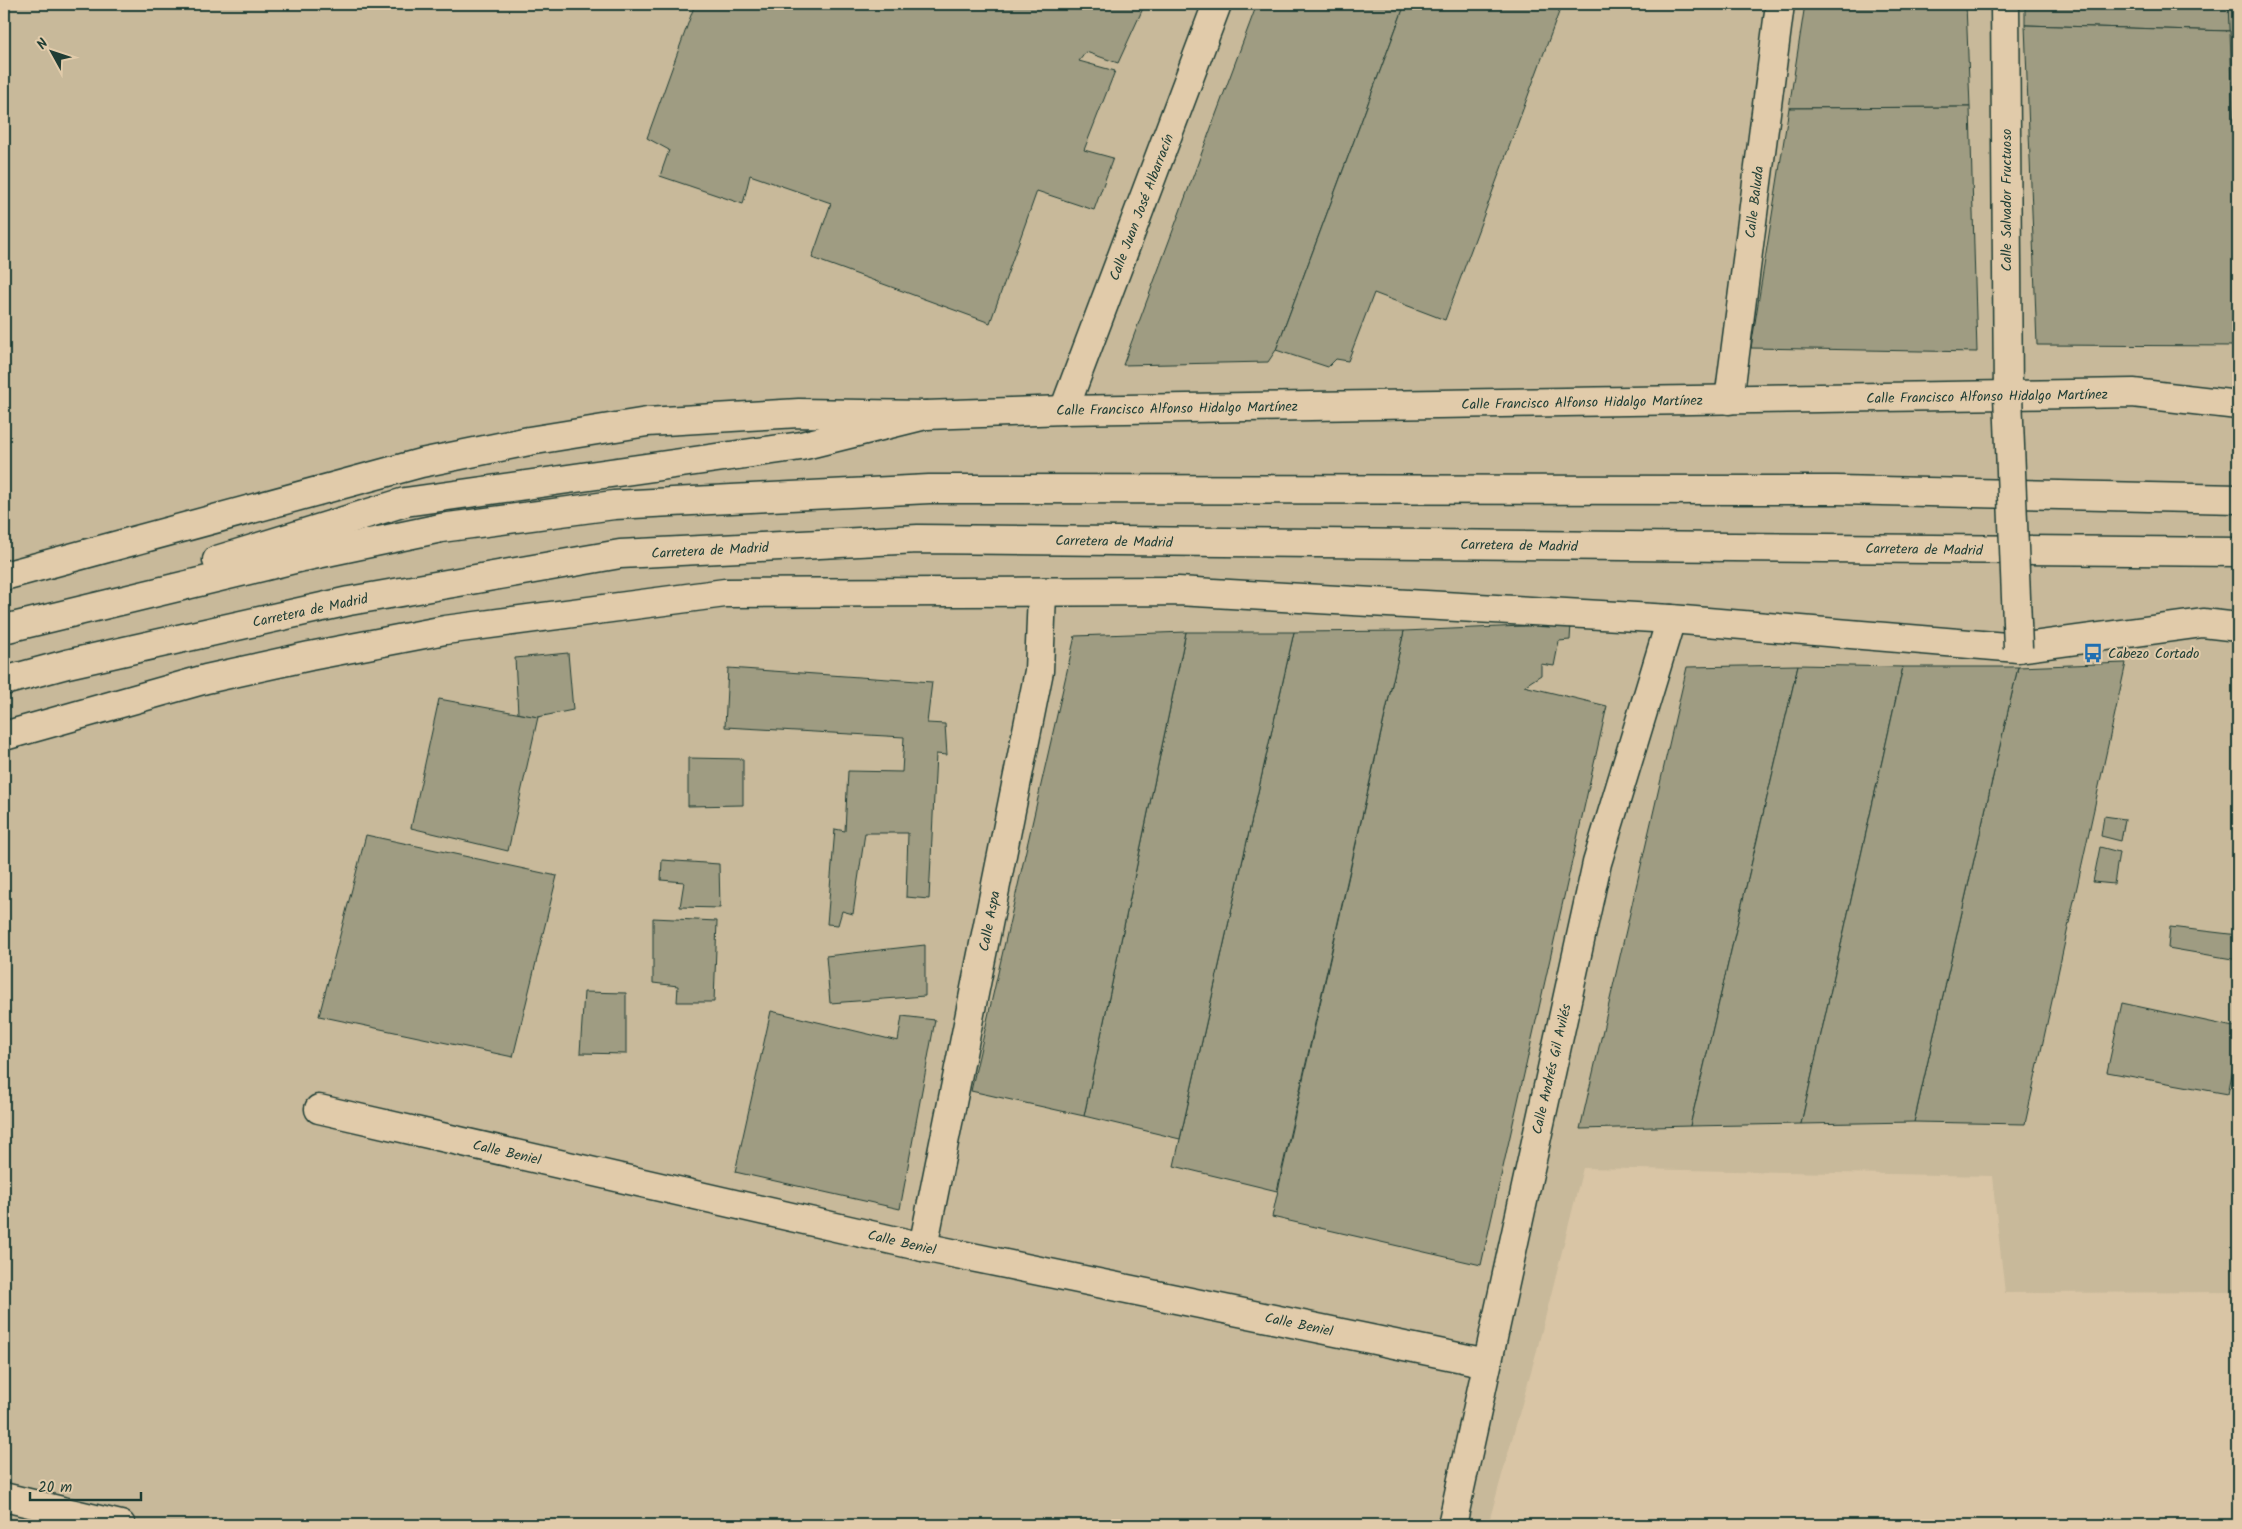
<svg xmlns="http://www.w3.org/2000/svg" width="2242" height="1529" viewBox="0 0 2242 1529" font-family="Kalam,sans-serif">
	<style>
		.built { fill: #c8b99a }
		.building { fill: #9f9c82; stroke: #1f3d34 }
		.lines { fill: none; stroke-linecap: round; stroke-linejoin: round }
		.minor-casing { stroke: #1f3d34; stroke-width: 31 }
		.major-casing { stroke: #1f3d34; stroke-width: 31 }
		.minor { stroke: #e1cbaa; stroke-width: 28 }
		.major { stroke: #e1cbaa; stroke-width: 28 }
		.minor-bridge-casing { stroke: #1f3d34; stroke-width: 31; stroke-linecap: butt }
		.minor-bridge { stroke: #e1cbaa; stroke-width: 28 }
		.labels { text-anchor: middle; stroke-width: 4; stroke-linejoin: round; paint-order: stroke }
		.street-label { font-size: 14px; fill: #1f3d34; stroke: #e1cbaa }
		.poi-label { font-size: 14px; fill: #1f3d34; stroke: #e1cbaa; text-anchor: start }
	</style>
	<rect width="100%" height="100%" fill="#d9c5a5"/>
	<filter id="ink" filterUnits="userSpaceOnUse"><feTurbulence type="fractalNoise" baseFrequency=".02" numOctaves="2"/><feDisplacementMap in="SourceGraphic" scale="10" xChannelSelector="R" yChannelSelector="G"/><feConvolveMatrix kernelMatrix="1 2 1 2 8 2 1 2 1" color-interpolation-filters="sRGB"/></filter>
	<g filter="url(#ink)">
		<!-- built -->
		<path class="built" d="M4 4H2238V1292L2005 1293 1992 1176 1583 1168 1537 1350 1488 1525H4Z"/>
		<!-- building -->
		<g class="building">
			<path d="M695 4H1145L1118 63 1086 52 1079 61 1115 71 1084 150 1113 158 1094 210 1037 191 990 323 812 258 831 203 750 175 743 204 660 176 669 150 647 138Z"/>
			<path d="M1257 4H1405L1276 350 1268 362 1123 365Z"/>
			<path d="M1405 4H1562L1445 320 1374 293 1348 361 1336 359 1328 367 1276 350Z"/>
			<path d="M1805 4H1966L1970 107 1789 108Z"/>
			<path d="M2025 4H2228L2230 31 2025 25Z"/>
			<path d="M2228 4H2238V208H2237Z"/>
			<path d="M2025 25 2230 31 2238 252V346L2037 345Z"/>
			<path d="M1970 107 1977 352 1751 348 1789 108Z"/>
			<path d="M1571 624 1570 640 1559 641 1554 666 1541 664V675L1524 686 1607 706 1481 1265 1272 1217 1404 631Z"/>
			<path d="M1404 631 1277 1191 1174 1166 1294 632Z"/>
			<path d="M1186 632H1294L1180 1139 1084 1116Z"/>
			<path d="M1186 632 1084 1116 971 1091 1075 636Z"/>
			<path d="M568 653 573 710 538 717 518 714 515 658Z"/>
			<path d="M2126 663 2025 1124 1914 1122 2018 667Z"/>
			<path d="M1798 665 1690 1126 1580 1129 1687 667Z"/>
			<path d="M1798 665 1903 667 1801 1124 1690 1126Z"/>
			<path d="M1903 667H2018L1914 1122 1801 1124Z"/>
			<path d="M728 668 932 682 927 723 945 724 947 755 936 754 929 899 906 897 908 833H865L853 914 842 911 838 925 827 924 835 829 845 831 848 771 902 772 904 737 725 727Z"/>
			<path d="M439 699 538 717 508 851 411 828Z"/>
			<path d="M688 758 743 759V805L688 806Z"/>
			<path d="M2104 816 2125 819 2121 841 2101 836Z"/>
			<path d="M366 835 557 876 513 1057 319 1016Z"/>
			<path d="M2100 847 2119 852 2114 884 2093 882Z"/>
			<path d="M662 860 719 864 720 908 680 907 684 882 661 880Z"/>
			<path d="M653 918 717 921 714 1002H677L678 986 653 983Z"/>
			<path d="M2170 927 2238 935V960L2168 948Z"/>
			<path d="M925 945V996L830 1003 826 956Z"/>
			<path d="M584 992 626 993V1054L580 1053Z"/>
			<path d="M2122 1003 2238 1028V1044L2228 1094 2107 1072Z"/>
			<path d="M771 1011 898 1041 902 1016 935 1020 900 1209 735 1172Z"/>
		</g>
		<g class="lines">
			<defs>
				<g id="minor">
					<path d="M2005 4 2008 396"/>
					<path d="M1729 400 1780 4"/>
					<path d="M1064 410 1217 4"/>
					<path d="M4 576 421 463 529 441 647 422 799 413 926 415 1064 410 2133 393 2238 405"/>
					<path d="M4 736 206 679 310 656 445 630 725 593 1178 591 1671 619 2018 648 2203 623 2238 627"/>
					<path d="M319 1109 923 1247 1487 1363"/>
					<path d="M923 1247 1039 671 1042 593"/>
					<path d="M4 1497 121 1525"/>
					<path d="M1452 1525 1597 863 1671 619"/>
				</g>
				<g id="major">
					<path d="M217 560 405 502 801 446 926 415"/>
					<path d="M4 629 303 557 441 528 614 505 929 489 1837 490 2238 499"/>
					<path d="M4 681 67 664 349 601 620 554 918 539 2238 552"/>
				</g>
			</defs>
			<!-- minor casing -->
			<use href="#minor" class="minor-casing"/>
			<!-- major casing -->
			<use href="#major" class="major-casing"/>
			<!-- minor -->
			<use href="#minor" class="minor"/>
			<!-- major -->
			<use href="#major" class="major"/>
			<defs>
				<path id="minor-bridge" d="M2008 396 2018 648"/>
			</defs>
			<!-- minor-bridge casing -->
			<use href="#minor-bridge" class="minor-bridge-casing"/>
			<!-- minor-bridge -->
			<use href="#minor-bridge" class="minor-bridge"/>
		</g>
	</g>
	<!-- icons -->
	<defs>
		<symbol id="bus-bare" viewBox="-9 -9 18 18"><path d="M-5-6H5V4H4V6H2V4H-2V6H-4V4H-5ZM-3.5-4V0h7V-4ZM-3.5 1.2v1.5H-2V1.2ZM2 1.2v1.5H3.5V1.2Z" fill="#1f6fb2" stroke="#e1cbaa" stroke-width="2.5" paint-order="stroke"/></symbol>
	</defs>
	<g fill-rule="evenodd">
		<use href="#bus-bare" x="2079" y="639" width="28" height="28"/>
	</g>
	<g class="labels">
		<!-- street labels -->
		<g class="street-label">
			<text transform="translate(2006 200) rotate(-90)" y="5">Calle Salvador Fructuoso</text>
			<text transform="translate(1754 202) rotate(-83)" y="5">Calle Baluda</text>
			<text transform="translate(1141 207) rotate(-69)" y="5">Calle Juan José Albarracín</text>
			<text transform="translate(1987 396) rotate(-1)" y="5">Calle Francisco Alfonso Hidalgo Martínez</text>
			<text transform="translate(1582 402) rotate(-1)" y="5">Calle Francisco Alfonso Hidalgo Martínez</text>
			<text transform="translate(1177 408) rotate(-1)" y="5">Calle Francisco Alfonso Hidalgo Martínez</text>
			<text transform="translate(1114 541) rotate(1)" y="5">Carretera de Madrid</text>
			<text transform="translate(1519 545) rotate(1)" y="5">Carretera de Madrid</text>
			<text transform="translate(1924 549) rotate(1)" y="5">Carretera de Madrid</text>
			<text transform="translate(710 550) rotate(-3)" y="5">Carretera de Madrid</text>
			<text transform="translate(310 610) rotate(-12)" y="5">Carretera de Madrid</text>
			<text transform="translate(989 921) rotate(-79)" y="5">Calle Aspa</text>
			<text transform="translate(1551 1069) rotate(-77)" y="5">Calle Andrés Gil Avilés</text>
			<text transform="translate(507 1152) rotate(13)" y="5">Calle Beniel</text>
			<text transform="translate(902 1242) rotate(13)" y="5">Calle Beniel</text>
			<text transform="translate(1299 1324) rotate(12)" y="5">Calle Beniel</text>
		</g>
		<!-- poi labels -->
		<g class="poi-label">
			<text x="2108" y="658">Cabezo Cortado</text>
		</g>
	</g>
	<!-- margin -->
	<rect width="2242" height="1529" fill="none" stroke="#e1cbaa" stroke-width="20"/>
	<rect x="10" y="10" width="2222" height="1509" fill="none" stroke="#1f3d34" stroke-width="2" filter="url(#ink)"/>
	<!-- north arrow -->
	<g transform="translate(52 52) rotate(310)" stroke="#e1cbaa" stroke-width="4" paint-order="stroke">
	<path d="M0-4L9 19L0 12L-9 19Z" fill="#1f3d34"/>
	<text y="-8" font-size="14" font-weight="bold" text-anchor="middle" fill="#1f3d34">N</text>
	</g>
	<!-- scale -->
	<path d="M30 1492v8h111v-8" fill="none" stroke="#1f3d34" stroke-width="2.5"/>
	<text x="38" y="1492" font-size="15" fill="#1f3d34" stroke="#e1cbaa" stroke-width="4" paint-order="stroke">20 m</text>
</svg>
